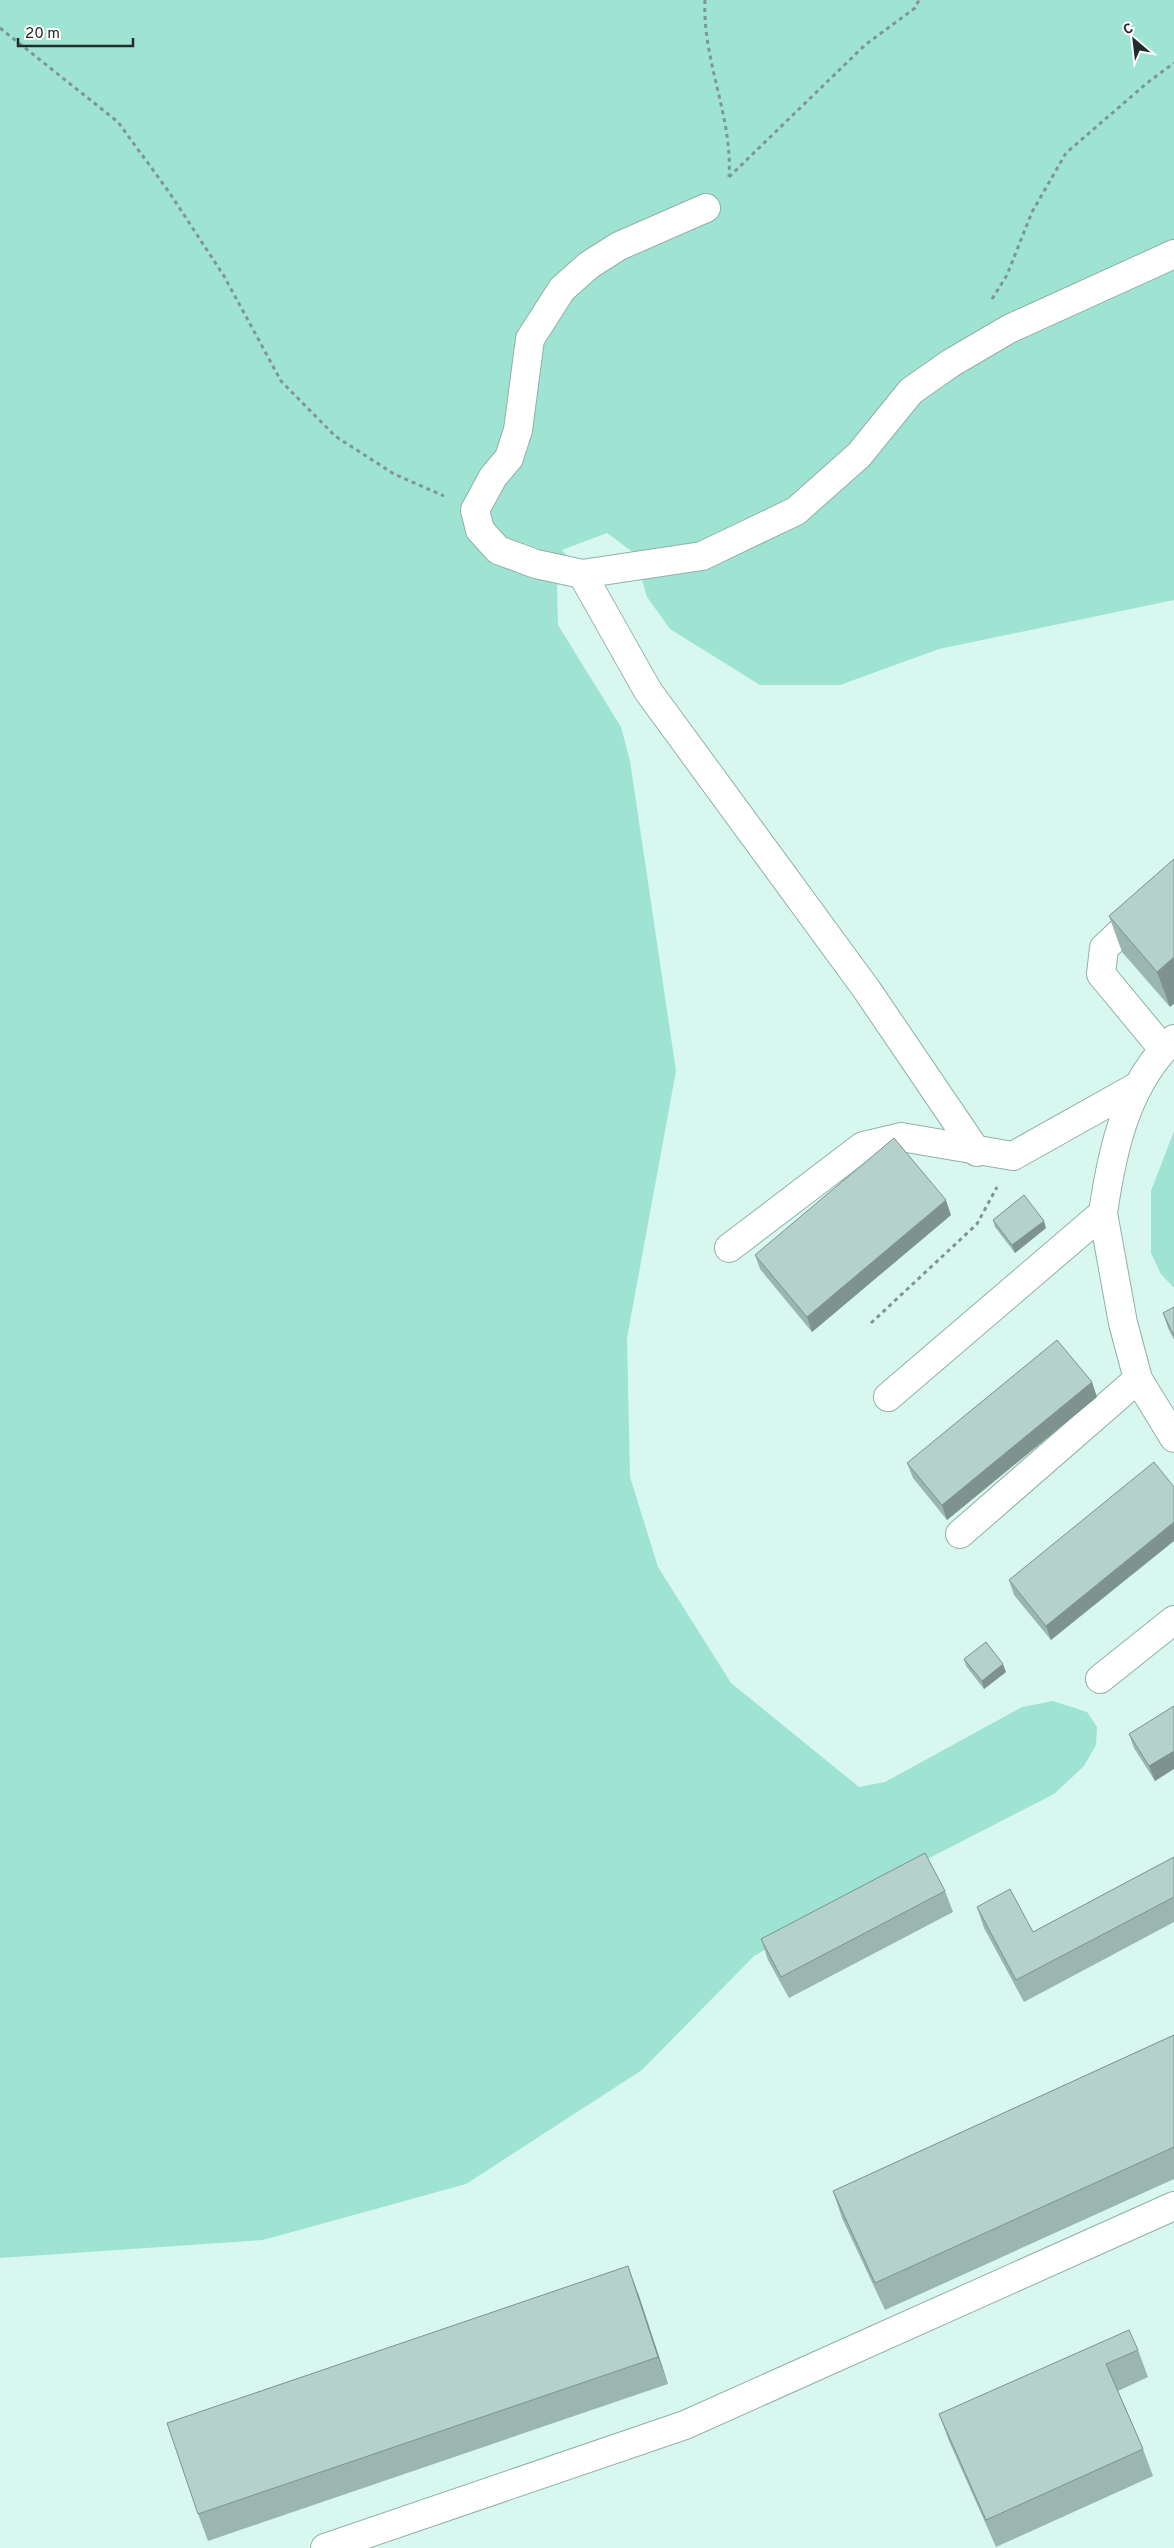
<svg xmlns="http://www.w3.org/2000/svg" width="1174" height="2548" viewBox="0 0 1174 2548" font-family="Overpass,sans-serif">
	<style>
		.green { fill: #9fe3d3 }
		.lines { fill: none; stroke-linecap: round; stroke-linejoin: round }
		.minor-casing { stroke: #92b0a9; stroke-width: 30 }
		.path { stroke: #809691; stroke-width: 3; stroke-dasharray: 4 4; stroke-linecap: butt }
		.minor { stroke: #fff; stroke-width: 28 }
		.wall { fill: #9bb5af }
		.shaded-wall { fill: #7e938e }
		.building { fill: #b4d2cb; stroke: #7e938e }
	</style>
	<rect width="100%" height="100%" fill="#d7f7ef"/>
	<!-- green -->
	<g class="green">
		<path d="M0 0H1174V600L939 649 840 685H760L670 629 647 597 634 553 607 533 562 550 582 574 557 585 558 625 621 727 630 761 676 1071 627 1338 630 1477 658 1567 731 1683 859 1787 885 1782 1022 1707 1053 1701 1087 1712 1097 1727 1096 1745 1084 1766 1054 1794 902 1872 754 1956 642 2070 466 2184 263 2240 0 2258Z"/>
		<path d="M1174 1131V1288L1161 1274 1151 1253V1191Z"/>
	</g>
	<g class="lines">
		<defs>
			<g id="minor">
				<path d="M706 208 619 246 589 265 562 289 530 339 518 430 509 458 493 477 475 510 480 530 498 550 536 564 582 574 702 556 796 511 859 455 911 391 951 363 1009 329 1174 254"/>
				<path d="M582 574 648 691 867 990 977 1152"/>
				<path d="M1163 1049 1101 974 1104 948 1174 882"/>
				<path d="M1103 1213 1123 1323 1138 1379 1174 1438"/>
				<path d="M729 1248 863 1146 901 1137 1013 1156 1136 1087"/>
				<path d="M888 1397 1103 1213C1112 1151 1126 1084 1174 1039"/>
				<path d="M960 1534 1138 1379"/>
				<path d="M1100 1679 1174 1620"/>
				<path d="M325 2548 685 2425 1174 2206"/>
			</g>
		</defs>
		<!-- minor casing -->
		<use href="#minor" class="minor-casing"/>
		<!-- path -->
		<g class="path">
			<path d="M705 0C702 60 733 117 729 177"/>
			<path d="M0 28 118 122 169 192 224 276 281 381 335 436 394 474 444 496"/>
			<path d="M729 177 865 45 915 8 919 0"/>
			<path d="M992 299 1007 275 1032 212 1066 153 1147 83 1174 63"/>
			<path d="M871 1323 977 1224 997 1187"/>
		</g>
		<!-- minor -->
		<use href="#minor" class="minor"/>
	</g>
	<!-- wall -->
	<g class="wall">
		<path d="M1174 859 1170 1007 1122 952 1109 916Z"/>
		<path d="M951 1215 812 1332 760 1269 755 1255Z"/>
		<path d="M993 1220 1046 1228 1015 1253 995 1227Z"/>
		<path d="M1174 1307V1340L1168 1328 1163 1313Z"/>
		<path d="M1097 1397 947 1520 913 1478 907 1463Z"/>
		<path d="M1174 1487 1051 1640 1014 1595 1009 1580Z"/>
		<path d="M964 1659 1006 1672 984 1689 966 1666Z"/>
		<path d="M1174 1706 1155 1781 1134 1748 1129 1734Z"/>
		<path d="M1174 1857V1922L1024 2002 984 1928 977 1907 1033 1932Z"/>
		<path d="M945 1891 953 1912 789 1998 768 1960 761 1939Z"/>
		<path d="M1174 2035V2179L885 2310 842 2218 833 2191Z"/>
		<path d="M638 2293 668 2384 208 2541 198 2514Z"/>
		<path d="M1138 2350 1148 2377 1118 2391 1143 2449 1153 2476 996 2547 949 2441 939 2414Z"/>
	</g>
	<!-- shaded-wall -->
	<g class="shaded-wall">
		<path d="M1174 957V1004L1170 1007 1157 972Z"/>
		<path d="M946 1200 951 1215 812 1332 807 1317Z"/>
		<path d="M1044 1221 1046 1228 1015 1253 1012 1245Z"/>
		<path d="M1092 1382 1097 1397 947 1520 942 1505Z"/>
		<path d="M1174 1522V1541L1051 1640 1046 1626Z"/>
		<path d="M1003 1664 1006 1672 984 1689 982 1681Z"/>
		<path d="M1174 1751V1769L1155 1781 1149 1766Z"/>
		<path d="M628 2266 638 2293 668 2384 658 2357Z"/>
	</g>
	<!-- building -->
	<g class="building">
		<path d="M1174 859V957L1157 972 1109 916Z"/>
		<path d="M894 1138 946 1200 807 1317 755 1255Z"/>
		<path d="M1024 1195 1044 1221 1012 1245 993 1220Z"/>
		<path d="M1174 1307V1336L1163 1313Z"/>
		<path d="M1057 1340 1092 1382 942 1505 907 1463Z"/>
		<path d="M1154 1462 1174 1487V1522L1046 1626 1009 1580Z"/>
		<path d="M986 1642 1003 1664 982 1681 964 1659Z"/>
		<path d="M1174 1706V1751L1149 1766 1129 1734Z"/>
		<path d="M925 1853 945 1891 781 1977 761 1939Z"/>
		<path d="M1174 1857V1897L1016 1980 977 1907 1010 1889 1033 1932Z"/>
		<path d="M1174 2035V2147L875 2283 833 2191Z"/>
		<path d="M628 2266 658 2357 198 2514 167 2423Z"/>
		<path d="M1129 2330 1138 2350 1106 2364 1143 2449 986 2520 939 2414Z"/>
	</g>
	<!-- north arrow -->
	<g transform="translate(1134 40) rotate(332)" stroke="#ffffff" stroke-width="4" paint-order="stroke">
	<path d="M0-4L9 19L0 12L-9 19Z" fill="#202c29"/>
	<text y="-8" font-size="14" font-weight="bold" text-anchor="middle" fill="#202c29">С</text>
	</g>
	<!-- scale -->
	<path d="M18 38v8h115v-8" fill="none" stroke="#202c29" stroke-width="2.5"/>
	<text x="25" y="38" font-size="15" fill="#202c29" stroke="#ffffff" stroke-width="4" paint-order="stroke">20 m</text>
</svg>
